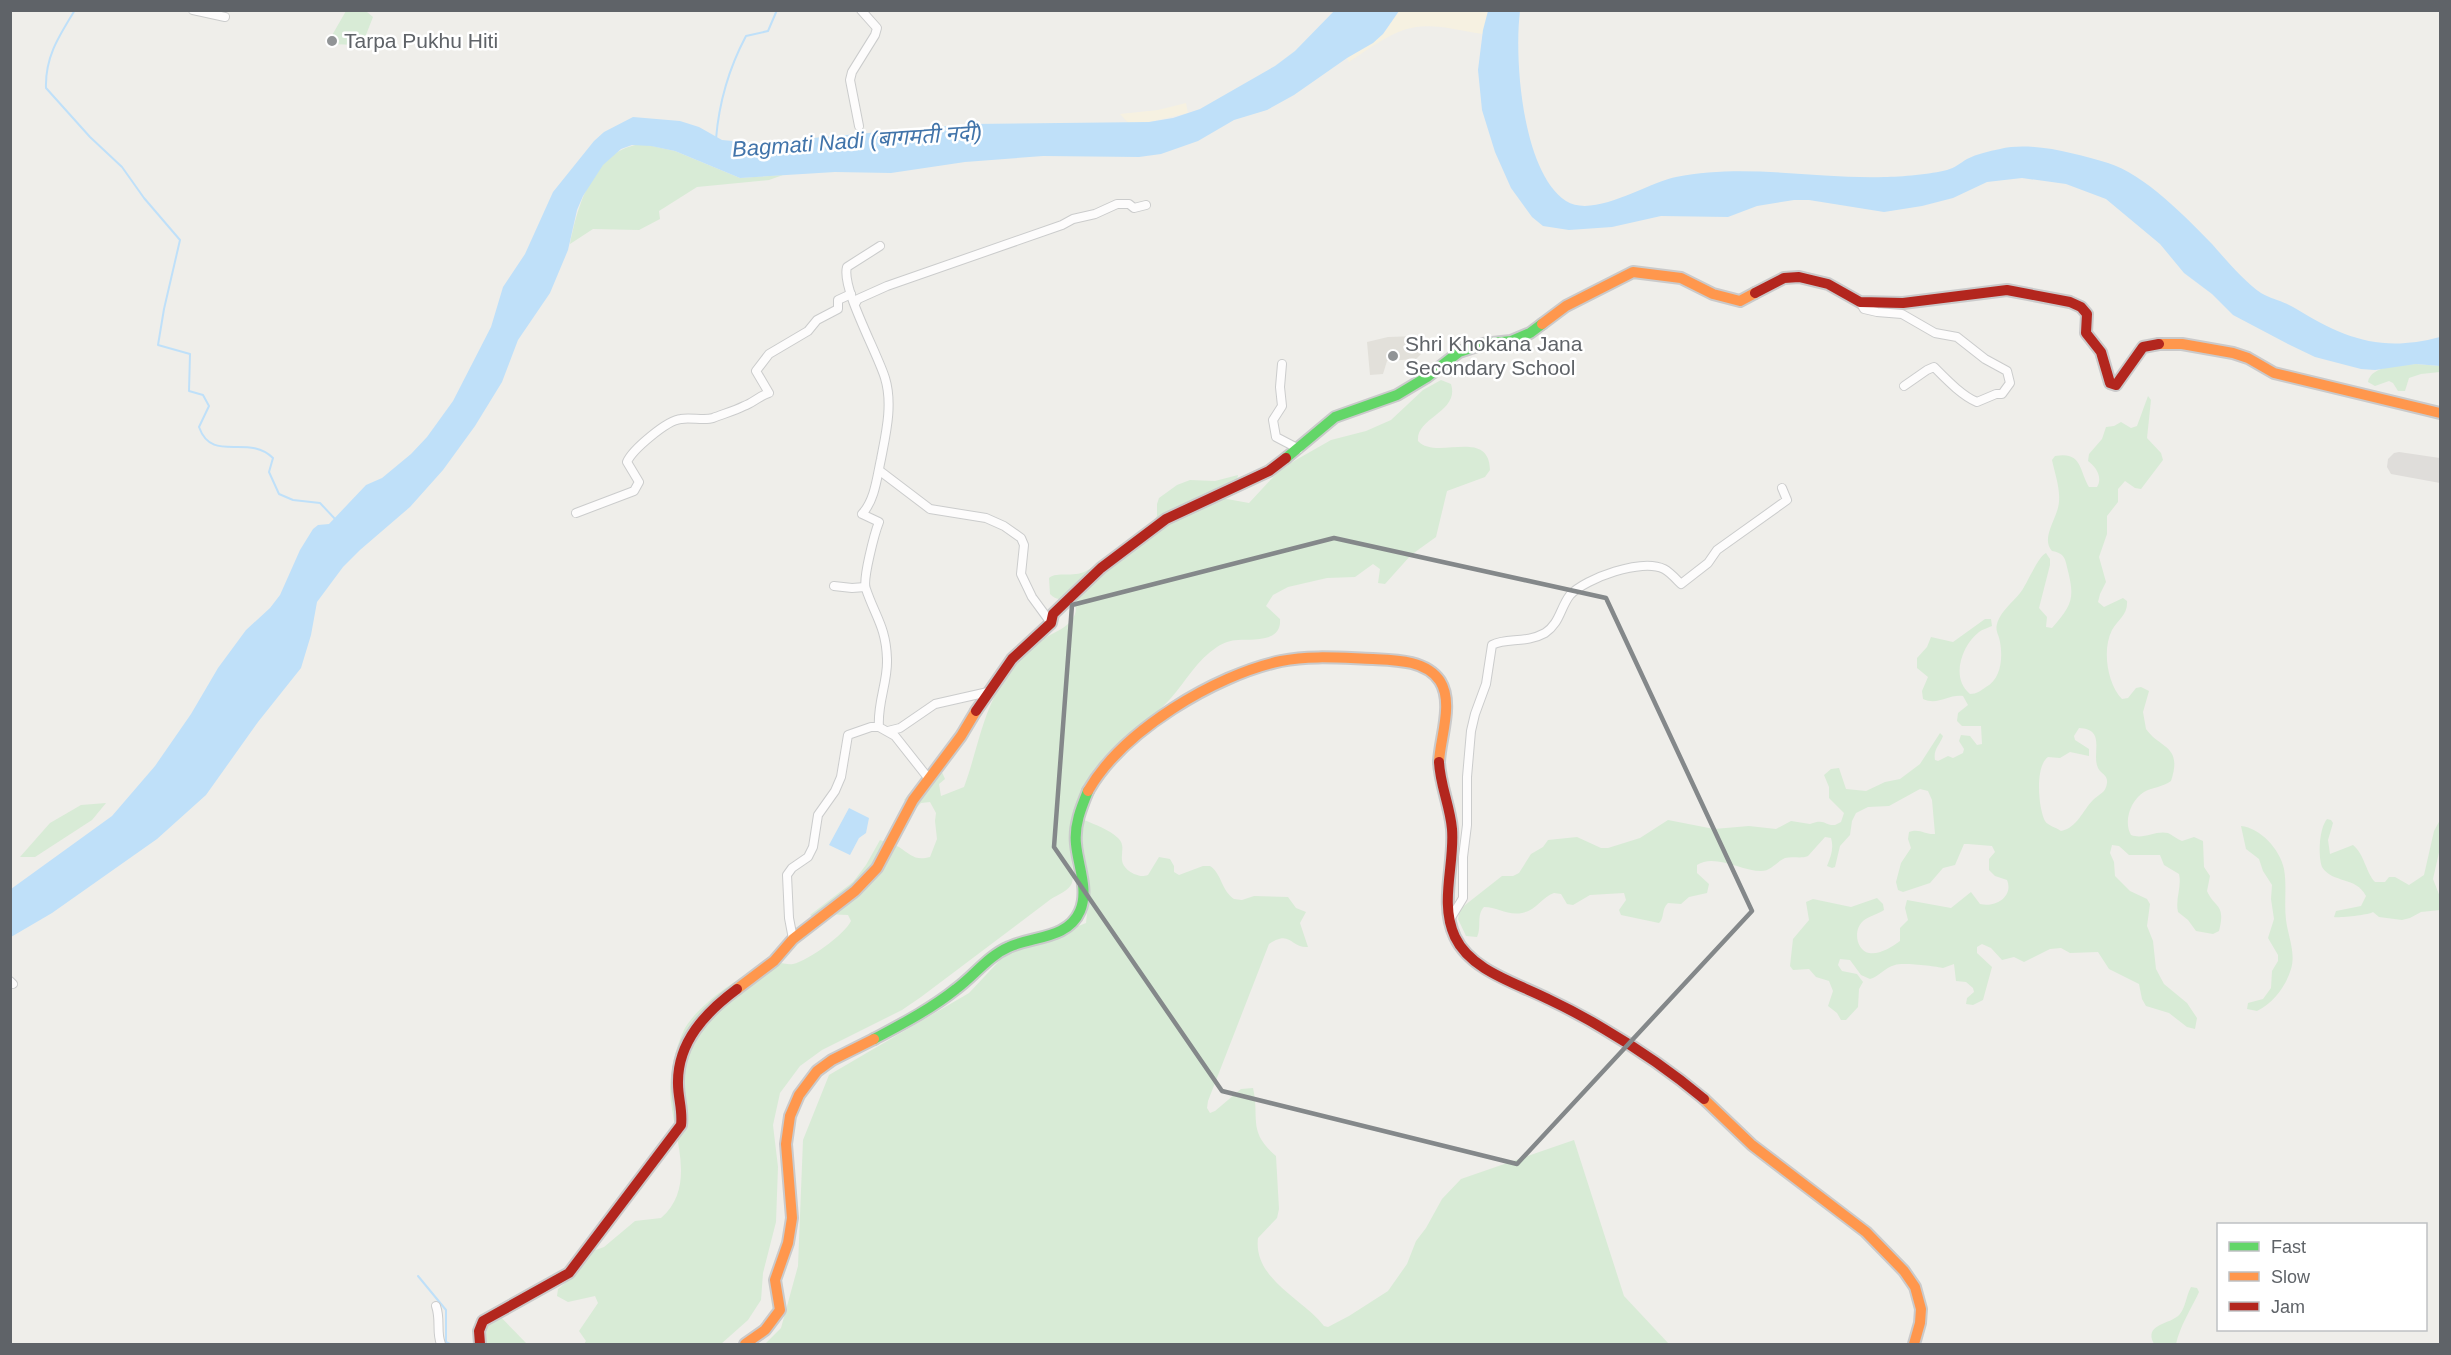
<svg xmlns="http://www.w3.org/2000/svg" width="2451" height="1355" viewBox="0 0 2451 1355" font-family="Arial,'Noto Sans Devanagari',sans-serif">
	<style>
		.industrial { fill: #dfddda }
		.education { fill: #e2e0da }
		.green { fill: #d8ebd6; fill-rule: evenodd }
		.sand { fill: #f6f1e1 }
		.water { fill: #bfe0f9 }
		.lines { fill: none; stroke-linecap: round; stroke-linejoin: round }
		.stream { stroke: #bfe0f9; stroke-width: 2 }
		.street-casing { stroke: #cbcccc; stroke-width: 10 }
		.fast-casing { stroke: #cacacb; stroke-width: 14 }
		.slow-casing { stroke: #cacacb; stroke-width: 14 }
		.jam-casing { stroke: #cacacb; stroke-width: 14 }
		.street { stroke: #fdfcfc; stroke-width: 8 }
		.fast { stroke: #63d668; stroke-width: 10 }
		.slow { stroke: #ff974d; stroke-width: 10 }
		.jam { stroke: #b3261e; stroke-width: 10 }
		.marked { fill: none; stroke: #84888a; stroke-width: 4.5; stroke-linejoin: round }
		.poi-dot { fill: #919496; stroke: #fff; stroke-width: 2 }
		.labels { text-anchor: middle; stroke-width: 5; stroke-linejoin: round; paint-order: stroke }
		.poi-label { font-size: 21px; fill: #5f6368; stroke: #fff; text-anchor: start }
		.water-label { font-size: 22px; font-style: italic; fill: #4174aa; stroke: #fff }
	</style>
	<rect width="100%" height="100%" fill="#efeeea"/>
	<!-- industrial -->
	<path class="industrial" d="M2399 452 2440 458V483L2391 474 2387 467 2388 459 2394 453Z"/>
	<!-- education -->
	<path class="education" d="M1416 336 1421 354 1416 359 1387 361 1383 374 1370 375 1367 342 1388 337Z"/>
	<!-- green -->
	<g class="green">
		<path d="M346 11H375L367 12 373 17 362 45 327 44Z"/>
		<path d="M643 144 675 151 740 178 783 175 769 180 697 187 659 211 660 219 639 230 593 229 570 244C578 204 594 148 643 144Z"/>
		<path d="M2416 364 2440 366V372L2421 374 2409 378 2405 391H2398L2393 383 2389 381 2375 386 2368 382C2371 365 2402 365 2416 364Z"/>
		<path d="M1441 380 1451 384C1460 412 1416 417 1418 441 1436 461 1489 427 1490 470L1485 477 1447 491 1436 537 1411 555 1385 584 1378 583 1380 569 1373 564 1355 577 1327 578 1288 587 1273 595 1266 606 1280 619C1282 643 1252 639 1238 640 1231 640 1223 643 1217 647 1197 660 1186 681 1171 698 1156 715 1137 728 1119 743 1088 768 1071 806 1070 846 1070 857 1075 872 1072 883 1069 891 1057 895 1051 899L921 997 902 1010 822 1050 800 1066 780 1093 773 1125 778 1167 776 1222 763 1273 761 1300 748 1320 721 1344H584L586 1341 579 1331 598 1303 595 1296 568 1302 557 1296 558 1289 580 1270 585 1256 590 1252 604 1247 635 1221 661 1218C700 1184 670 1130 670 1087 671 1069 676 1046 684 1030 696 1006 748 968 775 963 781 962 787 965 793 964 808 961 845 934 851 921L848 915 824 914 813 917 810 915 853 882 866 865 880 840C886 842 893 844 899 847 911 855 915 861 930 857L937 839 935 821 936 813 930 802 921 803 916 808 904 800 932 767 941 770 945 779 939 784 941 796 964 787C976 755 982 716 1000 686 1009 671 1023 656 1036 644 1048 633 1076 628 1076 608 1069 598 1057 602 1050 594L1049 578C1057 571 1073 578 1086 571 1109 559 1131 539 1152 523L1157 516V504L1159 498 1177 485 1190 480 1215 481 1238 475 1237 480 1219 489 1216 497 1249 503 1277 473 1294 461 1331 440 1366 431 1391 420 1423 390Z"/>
		<path d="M2148 396 2151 400 2147 438 2161 453 2163 460 2141 489 2135 488 2125 481 2118 489V502L2107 516V534L2099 557 2106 582 2100 594 2098 602 2104 607 2123 598 2127 601C2128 615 2118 619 2112 630 2102 649 2107 684 2122 699L2128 698 2136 688 2141 687 2149 691 2143 712 2146 729C2160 749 2183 745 2171 781 2163 787 2153 787 2144 792 2131 800 2123 821 2131 835 2144 840 2155 830 2168 833 2172 835 2177 839 2182 841L2194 837 2203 841 2204 867 2210 876 2207 891C2215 909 2226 903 2219 931L2213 934 2196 931 2188 920 2178 912C2175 899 2182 887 2179 874L2164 865 2160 855H2129L2119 846 2112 845 2110 853 2114 862 2115 876 2130 891 2147 899 2150 904 2147 926 2153 941 2156 969 2164 984 2187 1003 2197 1018 2195 1029 2187 1027 2169 1013 2146 1006 2142 999 2139 984 2109 969 2098 952 2070 953 2061 948 2050 949 2024 962 2014 957 2002 960 1991 948 1982 944 1977 947V953L1992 967 1983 1000 1973 1005 1966 1004 1967 998 1974 992 1973 988 1966 982 1956 981 1954 964 1943 968C1936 966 1901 962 1895 965 1884 968 1880 976 1870 979L1861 975 1850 960 1840 959 1838 965 1842 971 1857 974 1863 982 1859 989 1858 1007 1846 1020H1841L1837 1013 1828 1006 1833 991 1829 981 1816 977 1809 969 1793 970 1790 966 1793 939 1809 920 1806 902 1813 899 1851 907 1877 898 1883 904 1884 910C1878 914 1869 916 1863 921 1853 930 1856 950 1869 953 1879 955 1892 947 1900 941V928L1908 920 1905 908 1907 900 1951 908 1971 892 1980 904C1995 908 2014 897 2007 880L1995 876 1989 870V859L1995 852 1992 846 1968 844H1964L1955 865 1943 868 1930 883 1903 892 1898 890 1896 882 1901 863 1911 848 1908 839 1909 832C1920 828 1925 835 1935 834L1932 800 1928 791 1920 789 1889 806 1868 807 1856 813 1852 821 1850 835 1840 846 1835 867 1832 868 1827 866C1831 856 1834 849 1831 838L1825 837 1808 856C1801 859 1793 856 1785 858 1776 862 1771 871 1761 871 1742 871 1714 853 1697 865V873L1709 884 1707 893 1689 897 1681 904 1668 903C1661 909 1665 918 1659 923L1621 915 1619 910 1626 900 1624 893 1590 895 1573 905 1567 904 1561 894 1554 893C1542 897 1536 911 1522 913 1508 916 1497 907 1484 907 1476 915 1482 927 1477 937L1466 936 1458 919 1460 909 1502 876H1513L1519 873 1531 854 1543 847 1548 840 1577 837 1601 848H1608L1640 838 1668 820 1714 829 1749 826 1776 829 1791 821 1810 824C1826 818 1824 826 1835 825L1841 822 1844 813 1829 798V787L1824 775 1831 769 1839 768 1846 789 1866 791 1885 782 1900 779 1920 764 1940 733 1943 736C1940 745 1933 749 1935 760L1938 761 1948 756 1953 758 1963 753 1964 749 1959 741 1961 735 1970 736 1977 745 1982 744 1981 726H1962L1957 721 1958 713 1968 705 1963 696C1948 694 1938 706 1923 699L1922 691 1928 677 1917 668V658L1927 647 1931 637 1953 642 1985 619H1991L1992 626C1988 628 1983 629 1979 632 1962 645 1950 678 1970 694 1977 694 1980 691 1986 687 2001 679 2003 658 2000 642 1999 635 1995 631 1997 624 2001 609 2017 600 2024 587 2029 579 2039 556 2046 553L2050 559V565L2039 608 2047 617 2046 627 2052 628C2073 604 2075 598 2067 567 2065 557 2063 553 2052 551 2042 540 2053 524 2057 511 2063 495 2055 475 2052 460L2055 456C2082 451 2079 470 2089 487H2097C2103 477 2096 467 2088 461L2089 454 2102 439 2106 427 2114 426 2121 422 2131 428 2137 426ZM2079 728C2107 729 2091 754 2098 768 2101 774 2108 775 2107 783 2106 793 2099 794 2093 800 2083 810 2077 828 2061 831 2056 827 2048 826 2045 821 2038 807 2035 766 2048 757L2060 758 2070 752 2089 756V749L2075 740 2074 736Z"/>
		<path d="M106 803 92 820 35 857H20L50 823 81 805Z"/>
		<path d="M2327 819 2331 820 2333 823 2328 840 2330 854 2353 845C2365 855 2365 871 2375 882H2385L2389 877H2395L2409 885 2424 875 2434 831 2440 820V848L2433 879 2440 897V910L2421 912 2410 918 2402 920 2379 917 2373 912C2369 915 2339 918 2334 917L2336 911 2361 906 2366 896C2356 876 2333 884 2322 867 2318 855 2319 829 2327 819Z"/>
		<path d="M1084 820C1096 825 1108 829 1118 838 1130 849 1111 862 1134 874 1140 876 1142 877 1148 875L1159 857 1170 859 1174 866V872L1179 875 1203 866H1210C1222 874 1221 890 1234 899L1242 900 1254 896 1288 897 1296 908 1306 912 1300 923 1308 947C1290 948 1291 929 1269 944L1208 1101 1207 1108 1210 1113 1215 1111 1241 1089 1253 1088C1260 1119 1247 1131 1276 1156L1279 1209 1277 1218 1258 1238C1253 1279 1303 1299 1324 1326L1328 1327 1349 1316 1388 1291 1407 1264 1416 1241 1426 1228 1442 1199 1461 1179 1574 1140 1624 1296 1669 1344H765L781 1328 798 1266 803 1140 829 1075 969 993 1000 960 1012 952 1086 923 1090 886 1081 833Z"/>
		<path d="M2241 826C2260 828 2280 849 2284 869 2287 885 2284 903 2286 920 2288 936 2296 953 2291 969 2286 986 2273 1003 2257 1011L2247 1009 2248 1003 2263 999 2271 988 2272 971 2278 961V955L2268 938 2274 919 2271 899 2272 885 2263 871 2259 859 2246 849Z"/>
		<path d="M2191 1287 2197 1288 2199 1292C2191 1309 2180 1326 2176 1344H2154C2143 1323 2171 1325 2180 1314 2186 1306 2186 1296 2191 1287Z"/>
		<path d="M494 1310 527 1344H473C473 1326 480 1320 494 1310Z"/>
	</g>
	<!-- sand -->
	<g class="sand">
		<path d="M1399 11H1488L1483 34C1461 31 1438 24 1416 27 1391 31 1369 49 1349 62L1347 58 1383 34Z"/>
		<path d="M1186 103 1188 113 1149 122 1128 123 1120 114 1158 110Z"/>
	</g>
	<!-- water -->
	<g class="water">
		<path d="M1335 10 1399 11 1383 34 1373 43 1347 58 1294 95 1267 110 1234 120 1198 141 1161 154 1139 157 1043 156 965 162 891 173 835 172 740 178 675 151 651 146 632 145 621 149 603 165 583 196 577 210 568 250 550 293 518 340 502 382 475 426 443 470 410 507 360 550 343 567 317 602 311 635 301 668 258 722 206 795 157 839 52 913 11 937V889L112 816 155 766 191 714 218 668 246 630 270 608 280 595 300 550 313 529 318 525 329 524 366 485 382 478 411 454 427 437 453 401 491 327 503 287 525 254 553 192 594 141 604 132 633 117 680 121 699 127 722 140 755 143 970 124 1149 122 1173 118 1200 109 1275 66 1295 51Z"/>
		<path d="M1488 11H1520C1514 58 1522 172 1566 201 1594 219 1648 182 1676 177 1746 163 1814 179 1884 177 1901 177 1931 174 1947 170 1955 168 1960 163 1967 159 1977 154 1989 151 2000 149 2032 141 2077 154 2108 163 2144 174 2186 217 2212 244 2225 259 2245 282 2261 293 2271 299 2283 301 2293 307 2344 338 2380 353 2440 337V366L2416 364 2375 370 2361 369 2315 357 2290 345 2233 315 2212 294 2184 273 2160 244 2106 199 2066 184 2022 178 1987 182 1953 198 1922 206 1884 212 1809 200H1794L1757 206 1728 217 1661 216 1612 227 1569 230 1543 226 1532 217 1511 188 1495 152 1482 110 1478 70 1483 30Z"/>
		<path d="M849 808 869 818 866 833 859 838 850 855 829 845Z"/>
	</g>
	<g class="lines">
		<!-- stream -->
		<g class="stream">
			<path d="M75 10C59 36 45 57 46 88L90 137 122 167 144 198 180 240 164 309 158 345 190 354 189 391 203 395 209 406 199 427C212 464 248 433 273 458L269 472 279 494 293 500 320 503 336 520"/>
			<path d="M716 139C719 102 729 68 746 36L768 31 777 10"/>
			<path d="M418 1276 446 1310V1342L450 1344"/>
		</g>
		<defs>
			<g id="street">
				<path d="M193 10 225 17"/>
				<path d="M859 126 850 80 852 72 875 35 877 28 861 10"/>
				<path d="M880 246 847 267C841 288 877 352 885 378 893 404 886 433 881 459 877 477 875 500 862 514L879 522C875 532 862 580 866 589 875 616 886 627 887 659 888 682 877 703 879 727L895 736 929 779"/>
				<path d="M1860 302 1864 309 1877 312 1902 314 1935 333 1957 337 1985 359 2007 371 2010 383 2002 394H1996L1977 402C1962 396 1946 379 1934 367L1927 370 1904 386"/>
				<path d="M855 304 858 299 887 286 1062 225 1073 219 1095 214 1117 204H1129L1134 208 1146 205"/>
				<path d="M1282 364 1280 387 1282 406 1273 420 1276 437 1299 449"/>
				<path d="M880 471 930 509 986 518 1004 526 1021 538 1024 545 1021 574 1032 597 1051 623"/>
				<path d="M576 513 634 491 639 482 627 462C632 450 667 420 681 419 690 417 705 421 713 418 723 414 734 411 744 406 753 403 759 396 769 393L756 371 769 354 808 331 817 320 838 309V300L851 294"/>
				<path d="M834 586 852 588 865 587"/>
				<path d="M888 731 900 728 935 704 988 692"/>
				<path d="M1449 921 1463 898V857L1467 825V777L1471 731 1475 714 1486 684 1492 645C1507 637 1525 644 1545 633 1560 623 1560 608 1570 595 1586 578 1642 558 1664 569 1670 572 1676 579 1681 584L1708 563 1717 550 1787 500 1782 488"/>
				<path d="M793 939 789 918 787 875 792 868 808 857 813 847 818 815 835 791 841 777 848 735 871 727H879"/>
				<path d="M10 981 13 984"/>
				<path d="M436 1306C441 1320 436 1332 441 1344"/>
			</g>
			<g id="fast">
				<path d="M1286 458 1335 417 1397 395 1427 377 1459 352 1483 344 1511 341 1530 333 1542 324"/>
				<path d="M874 1039C902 1024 931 1009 956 989 974 976 988 956 1009 947 1033 936 1068 939 1080 911 1089 890 1078 866 1076 844 1074 825 1081 808 1088 791"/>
			</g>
			<g id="slow">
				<path d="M1542 324 1566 306 1633 272 1681 278 1713 294 1740 301 1755 293"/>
				<path d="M2159 344H2182L2233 353 2248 358 2274 373 2440 413"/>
				<path d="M1088 791C1122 731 1215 675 1281 661 1311 655 1342 658 1373 659 1395 660 1426 660 1440 681 1454 703 1440 738 1439 762"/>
				<path d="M737 989 774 961 793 939 855 891 877 868 913 800 961 736 976 711"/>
				<path d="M1704 1099 1752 1145 1866 1232 1904 1271 1915 1287 1921 1309 1920 1323 1914 1344"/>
				<path d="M745 1344 765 1330 780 1310 775 1280 788 1243 792 1218 786 1144 790 1116 799 1095 817 1071 832 1060 874 1039"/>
			</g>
			<g id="jam">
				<path d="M1755 293 1784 278 1799 277 1828 284 1860 302 1903 303 2007 290 2070 302 2081 307 2087 314 2086 333 2101 352 2110 383 2116 385 2143 347 2159 344"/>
				<path d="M976 711 1012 659 1051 623 1053 614 1101 568 1166 519 1269 471 1286 458"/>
				<path d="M1439 762C1440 785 1450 806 1452 829 1455 864 1439 903 1455 937 1471 971 1517 983 1548 999 1567 1008 1586 1018 1604 1029 1640 1050 1673 1073 1704 1099"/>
				<path d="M480 1344 479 1331 483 1321 569 1273 681 1125C683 1111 678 1098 678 1084 677 1042 706 1012 737 989"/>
			</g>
		</defs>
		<!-- street casing -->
		<use href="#street" class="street-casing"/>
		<!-- fast casing -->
		<use href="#fast" class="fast-casing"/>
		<!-- slow casing -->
		<use href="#slow" class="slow-casing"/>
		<!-- jam casing -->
		<use href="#jam" class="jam-casing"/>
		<!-- street -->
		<use href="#street" class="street"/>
		<!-- fast -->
		<use href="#fast" class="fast"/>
		<!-- slow -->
		<use href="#slow" class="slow"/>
		<!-- jam -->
		<use href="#jam" class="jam"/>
	</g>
	<!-- marked area -->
	<path class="marked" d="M1334 538 1606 598 1752 911 1517 1164 1222 1091 1054 847 1072 605Z"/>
	<!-- markers -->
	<g class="poi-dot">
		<circle cx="332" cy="41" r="6"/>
		<circle cx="1393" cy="356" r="6"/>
	</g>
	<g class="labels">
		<!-- poi labels -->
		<g class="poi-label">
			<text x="344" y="48">Tarpa Pukhu Hiti</text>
			<text x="1405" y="351">Shri Khokana Jana<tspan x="1405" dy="24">Secondary School</tspan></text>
		</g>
		<!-- water labels -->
		<g class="water-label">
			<text transform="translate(857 140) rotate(-4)" y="8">Bagmati Nadi (बागमती नदी)</text>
		</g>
	</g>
	<!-- border -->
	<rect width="2451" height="1355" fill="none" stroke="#5f6368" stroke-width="24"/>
	<!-- legend -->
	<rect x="2217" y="1223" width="210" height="108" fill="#ffffff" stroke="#bfc1c3" stroke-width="1.5"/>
	<rect x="2229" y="1242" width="30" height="9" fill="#63d668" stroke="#bfc1c3" stroke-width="1.5"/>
	<text x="2271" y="1253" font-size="18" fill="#5f6368">Fast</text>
	<rect x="2229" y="1272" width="30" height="9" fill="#ff974d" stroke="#bfc1c3" stroke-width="1.5"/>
	<text x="2271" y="1283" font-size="18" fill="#5f6368">Slow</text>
	<rect x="2229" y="1302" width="30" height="9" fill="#b3261e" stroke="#bfc1c3" stroke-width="1.5"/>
	<text x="2271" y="1313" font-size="18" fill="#5f6368">Jam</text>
</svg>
